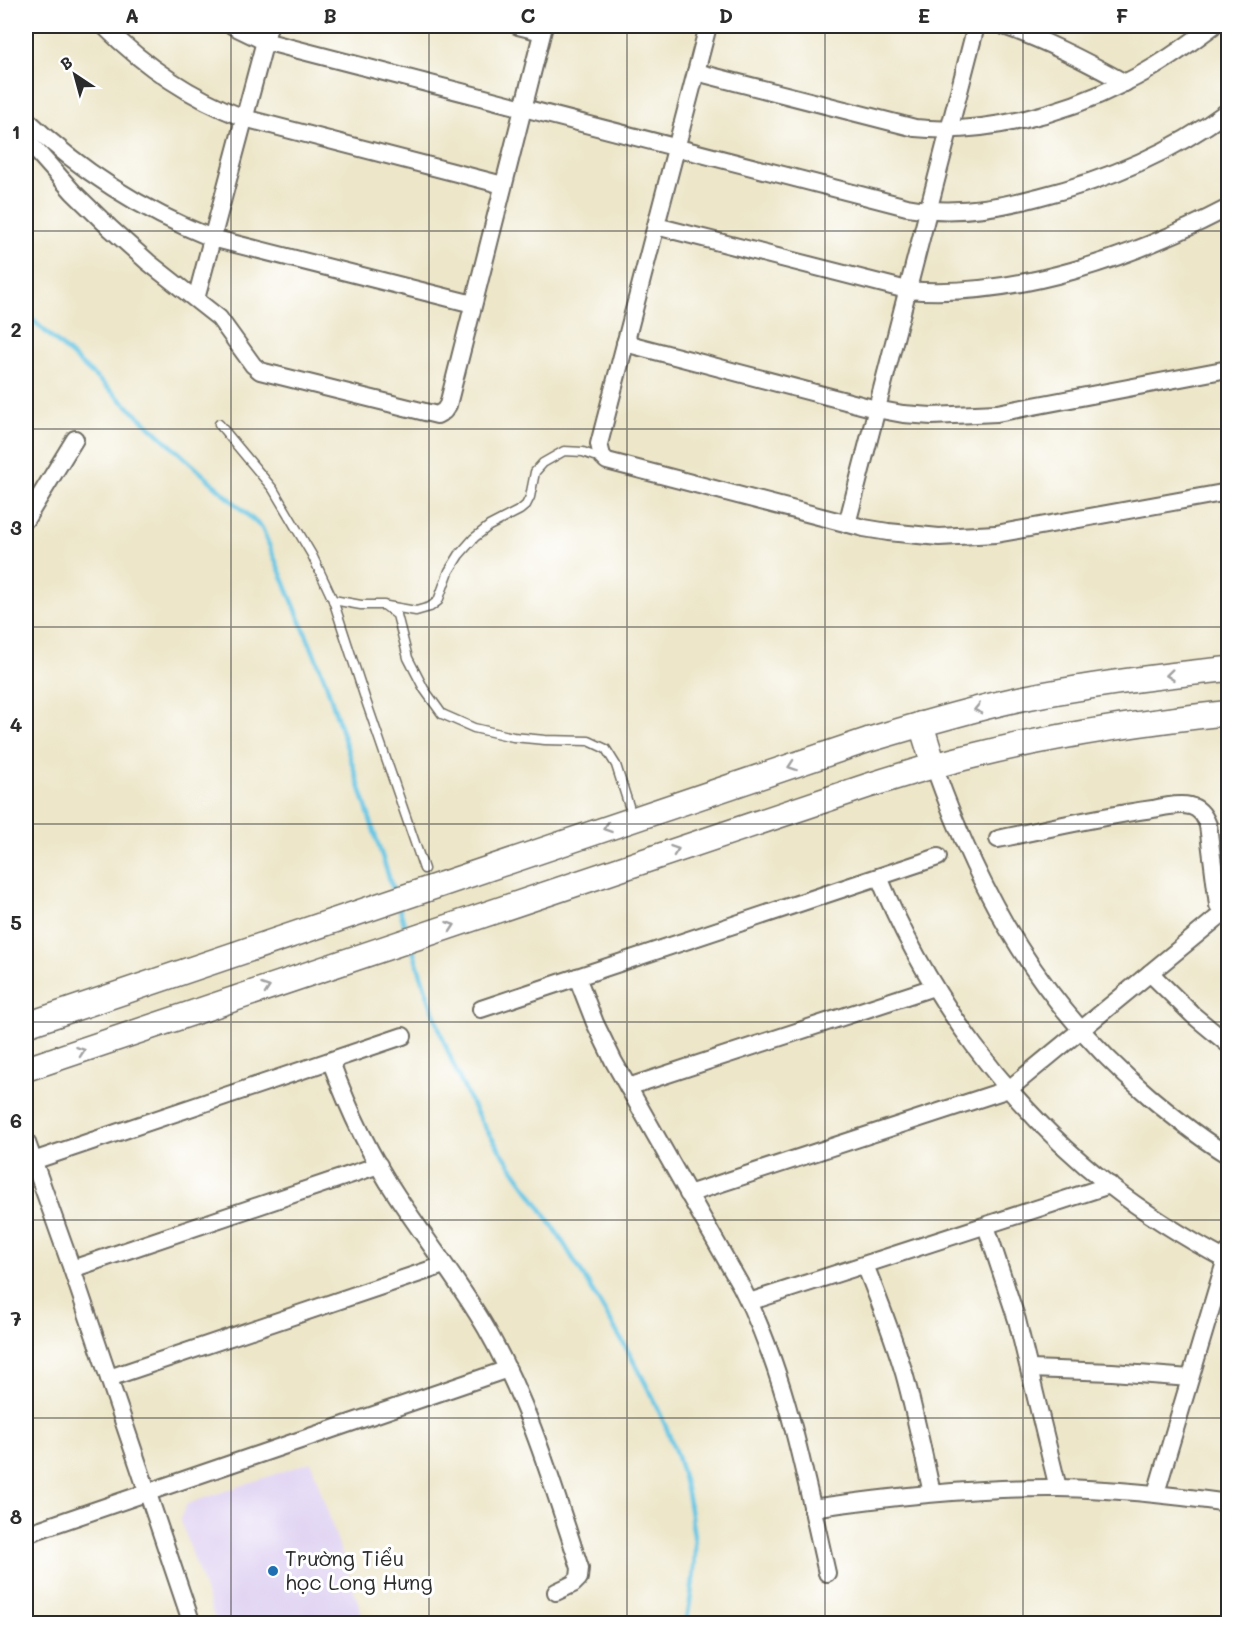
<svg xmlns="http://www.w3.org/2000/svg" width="1254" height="1649" viewBox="0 0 1254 1649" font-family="Mali,sans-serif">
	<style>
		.built { fill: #e1d4f3 }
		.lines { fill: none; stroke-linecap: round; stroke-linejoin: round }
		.stream { stroke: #66c6e4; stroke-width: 4.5 }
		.lane-casing { stroke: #6f6c62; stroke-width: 11 }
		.street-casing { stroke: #6f6c62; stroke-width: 20 }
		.secondary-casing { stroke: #6f6c62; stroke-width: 27 }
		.lane { stroke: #fff; stroke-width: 8 }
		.street { stroke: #fff; stroke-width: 16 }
		.secondary { stroke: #fff; stroke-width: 24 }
		.oneway { stroke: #a0a0a0 }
		.grid { fill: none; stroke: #2b2b2b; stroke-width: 1.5; stroke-opacity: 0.55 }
		.poi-dot { fill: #1f6fb2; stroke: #fff; stroke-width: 2 }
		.labels { text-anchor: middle; stroke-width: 6; stroke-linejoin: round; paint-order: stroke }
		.poi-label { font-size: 21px; fill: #2b2b2b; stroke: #fff; text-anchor: start }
		.neatline { fill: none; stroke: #2b2b2b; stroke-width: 2 }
		.grid-label { font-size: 20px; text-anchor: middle; font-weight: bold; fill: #2b2b2b }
	</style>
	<rect width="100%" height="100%" fill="#fff"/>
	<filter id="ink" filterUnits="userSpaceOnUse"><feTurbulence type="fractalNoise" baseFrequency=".0167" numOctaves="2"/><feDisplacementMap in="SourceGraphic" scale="12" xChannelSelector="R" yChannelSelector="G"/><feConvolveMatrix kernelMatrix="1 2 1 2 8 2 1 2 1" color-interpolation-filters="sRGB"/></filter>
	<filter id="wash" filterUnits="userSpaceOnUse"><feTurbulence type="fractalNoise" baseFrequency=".008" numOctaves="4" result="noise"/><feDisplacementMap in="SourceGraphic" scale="24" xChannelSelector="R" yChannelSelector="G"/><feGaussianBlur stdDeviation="1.35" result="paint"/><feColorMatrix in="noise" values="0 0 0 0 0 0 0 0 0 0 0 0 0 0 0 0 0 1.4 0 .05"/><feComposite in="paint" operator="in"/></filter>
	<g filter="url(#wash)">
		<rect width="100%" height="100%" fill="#ede6c9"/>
		<!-- built -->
		<path class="built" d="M311 1462 365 1623H216L180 1518 187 1504Z"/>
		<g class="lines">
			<!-- stream -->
			<g class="stream">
				<path d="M26 314 262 528 325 680 394 893"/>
				<path d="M399 907 407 933"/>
				<path d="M412 947C431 1006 449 1065 480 1119 500 1153 525 1184 546 1216 568 1249 588 1283 608 1317 645 1379 681 1443 691 1516 692 1526 695 1537 695 1547 695 1573 691 1598 686 1624"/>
			</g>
		</g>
	</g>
	<g filter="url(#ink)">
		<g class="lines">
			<defs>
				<g id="lane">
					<path d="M219 424 273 489 312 555 333 600 365 698 424 869"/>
					<path d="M333 600 361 605H384L397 615 408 658 424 689 442 714 474 728 513 737 545 740 589 741 606 749 616 765 629 806"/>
					<path d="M387 606 416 611 430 607 438 601 449 571 459 555 474 538 489 526 520 510 526 505 530 497 535 472 543 463 564 451 583 452 594 456"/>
				</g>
				<g id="street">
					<path d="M104 26C144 66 192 98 244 118L503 185"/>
					<path d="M233 26 264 41 907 207C951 215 994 209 1038 197 1107 180 1171 153 1228 111"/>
					<path d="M518 26 542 32"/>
					<path d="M708 26 599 444 602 456 607 461 864 528 888 532 939 537 996 534 1228 492"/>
					<path d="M1004 26C1047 41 1086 61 1125 83"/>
					<path d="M696 72 915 128C984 135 1063 114 1124 83 1156 68 1185 47 1213 26"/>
					<path d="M26 119C79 170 144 211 212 238L473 304"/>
					<path d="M26 139 73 192 110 228 148 262 219 318 253 365 260 371 437 415 444 411 448 405 544 26"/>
					<path d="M656 226 907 290C1015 299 1134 257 1228 208"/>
					<path d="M196 299 269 26"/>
					<path d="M625 343 876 409 903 414 932 416 997 413 1228 369"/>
					<path d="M26 519 75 439"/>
					<path d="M847 524 976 26"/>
					<path d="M934 766C981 899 1042 1006 1151 1098 1176 1119 1201 1139 1228 1155"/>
					<path d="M998 839C1050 828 1101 816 1153 809 1164 807 1179 803 1190 806 1200 808 1205 817 1208 825L1218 905 1223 913 1228 914"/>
					<path d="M879 877C928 996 1007 1105 1109 1185 1146 1214 1187 1239 1228 1261"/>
					<path d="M1150 973 1193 1015 1228 1044"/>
					<path d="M577 977 595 1023 614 1062 741 1286C787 1375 805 1477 827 1573"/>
					<path d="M481 1009 938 857"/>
					<path d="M331 1062C348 1108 369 1154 397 1196 426 1240 459 1282 486 1328 529 1403 553 1486 580 1568L579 1578 573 1584 556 1592"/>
					<path d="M628 1087 934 987"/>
					<path d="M26 1140 72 1269 192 1624"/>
					<path d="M33 1161 403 1036"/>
					<path d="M688 1194 1009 1089 1223 913"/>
					<path d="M986 1226 1017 1320 1058 1488"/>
					<path d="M865 1265C879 1300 893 1336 904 1373 915 1412 923 1453 932 1493"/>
					<path d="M72 1269 379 1165"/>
					<path d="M749 1302 1110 1185"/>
					<path d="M1030 1369 1112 1372 1190 1378"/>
					<path d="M109 1378 444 1265"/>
					<path d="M1156 1493 1228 1252"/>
					<path d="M812 1508C894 1496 976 1487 1059 1488 1116 1489 1172 1495 1228 1503"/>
					<path d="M26 1534 508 1369"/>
				</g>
				<g id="secondary">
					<path d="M921 724 934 766"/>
					<path d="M26 1025 868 740C918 725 968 710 1019 699 1088 685 1158 676 1228 669"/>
					<path d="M26 1069 867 786C902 775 937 764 972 756 1056 735 1142 722 1228 713"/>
				</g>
			</defs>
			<!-- lane casing -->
			<use href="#lane" class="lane-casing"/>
			<!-- street casing -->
			<use href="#street" class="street-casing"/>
			<!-- secondary casing -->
			<use href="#secondary" class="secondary-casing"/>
			<!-- lane -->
			<use href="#lane" class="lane"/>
			<!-- street -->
			<use href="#street" class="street"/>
			<!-- secondary -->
			<use href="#secondary" class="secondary"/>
		</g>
		<!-- one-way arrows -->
		<defs><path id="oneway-chevron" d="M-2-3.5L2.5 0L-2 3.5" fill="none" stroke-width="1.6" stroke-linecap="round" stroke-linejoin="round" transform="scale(1.5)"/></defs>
		<g class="oneway">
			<use href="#oneway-chevron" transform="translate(1170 675) rotate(174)"/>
			<use href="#oneway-chevron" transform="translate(978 709) rotate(167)"/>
			<use href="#oneway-chevron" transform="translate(792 766) rotate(161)"/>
			<use href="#oneway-chevron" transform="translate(607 828) rotate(161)"/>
			<use href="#oneway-chevron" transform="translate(675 850) rotate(-19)"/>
			<use href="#oneway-chevron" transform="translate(451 926) rotate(-19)"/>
			<use href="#oneway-chevron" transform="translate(266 988) rotate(-19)"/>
			<use href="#oneway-chevron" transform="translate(81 1051) rotate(-19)"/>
		</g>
	</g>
	<!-- grid -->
	<path class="grid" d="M231 26V1624M429 26V1624M627 26V1624M825 26V1624M1023 26V1624M26 231H1228M26 429H1228M26 627H1228M26 824H1228M26 1022H1228M26 1220H1228M26 1418H1228"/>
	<!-- markers -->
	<circle class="poi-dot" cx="273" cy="1571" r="6"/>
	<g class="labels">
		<!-- poi labels -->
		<g class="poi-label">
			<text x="285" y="1566">Trường Tiểu<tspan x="285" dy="24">học Long Hưng</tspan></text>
		</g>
	</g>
	<!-- margin -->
	<rect width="1254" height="1649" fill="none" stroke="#fff" stroke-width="66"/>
	<!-- north arrow -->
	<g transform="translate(75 75) rotate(324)" stroke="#ffffff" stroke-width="4.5" paint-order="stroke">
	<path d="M0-4.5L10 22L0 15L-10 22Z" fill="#2b2b2b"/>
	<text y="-9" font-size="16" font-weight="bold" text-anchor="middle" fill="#2b2b2b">B</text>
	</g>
	<rect x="33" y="33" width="1188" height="1583" class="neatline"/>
	<g class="grid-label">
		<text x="132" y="23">A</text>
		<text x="330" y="23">B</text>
		<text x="528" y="23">C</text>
		<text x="726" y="23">D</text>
		<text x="924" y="23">E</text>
		<text x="1122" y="23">F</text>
		<text x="16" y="139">1</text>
		<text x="16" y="337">2</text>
		<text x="16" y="535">3</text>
		<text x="16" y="732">4</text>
		<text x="16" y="930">5</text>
		<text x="16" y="1128">6</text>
		<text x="16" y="1326">7</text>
		<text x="16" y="1524">8</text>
	</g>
</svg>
